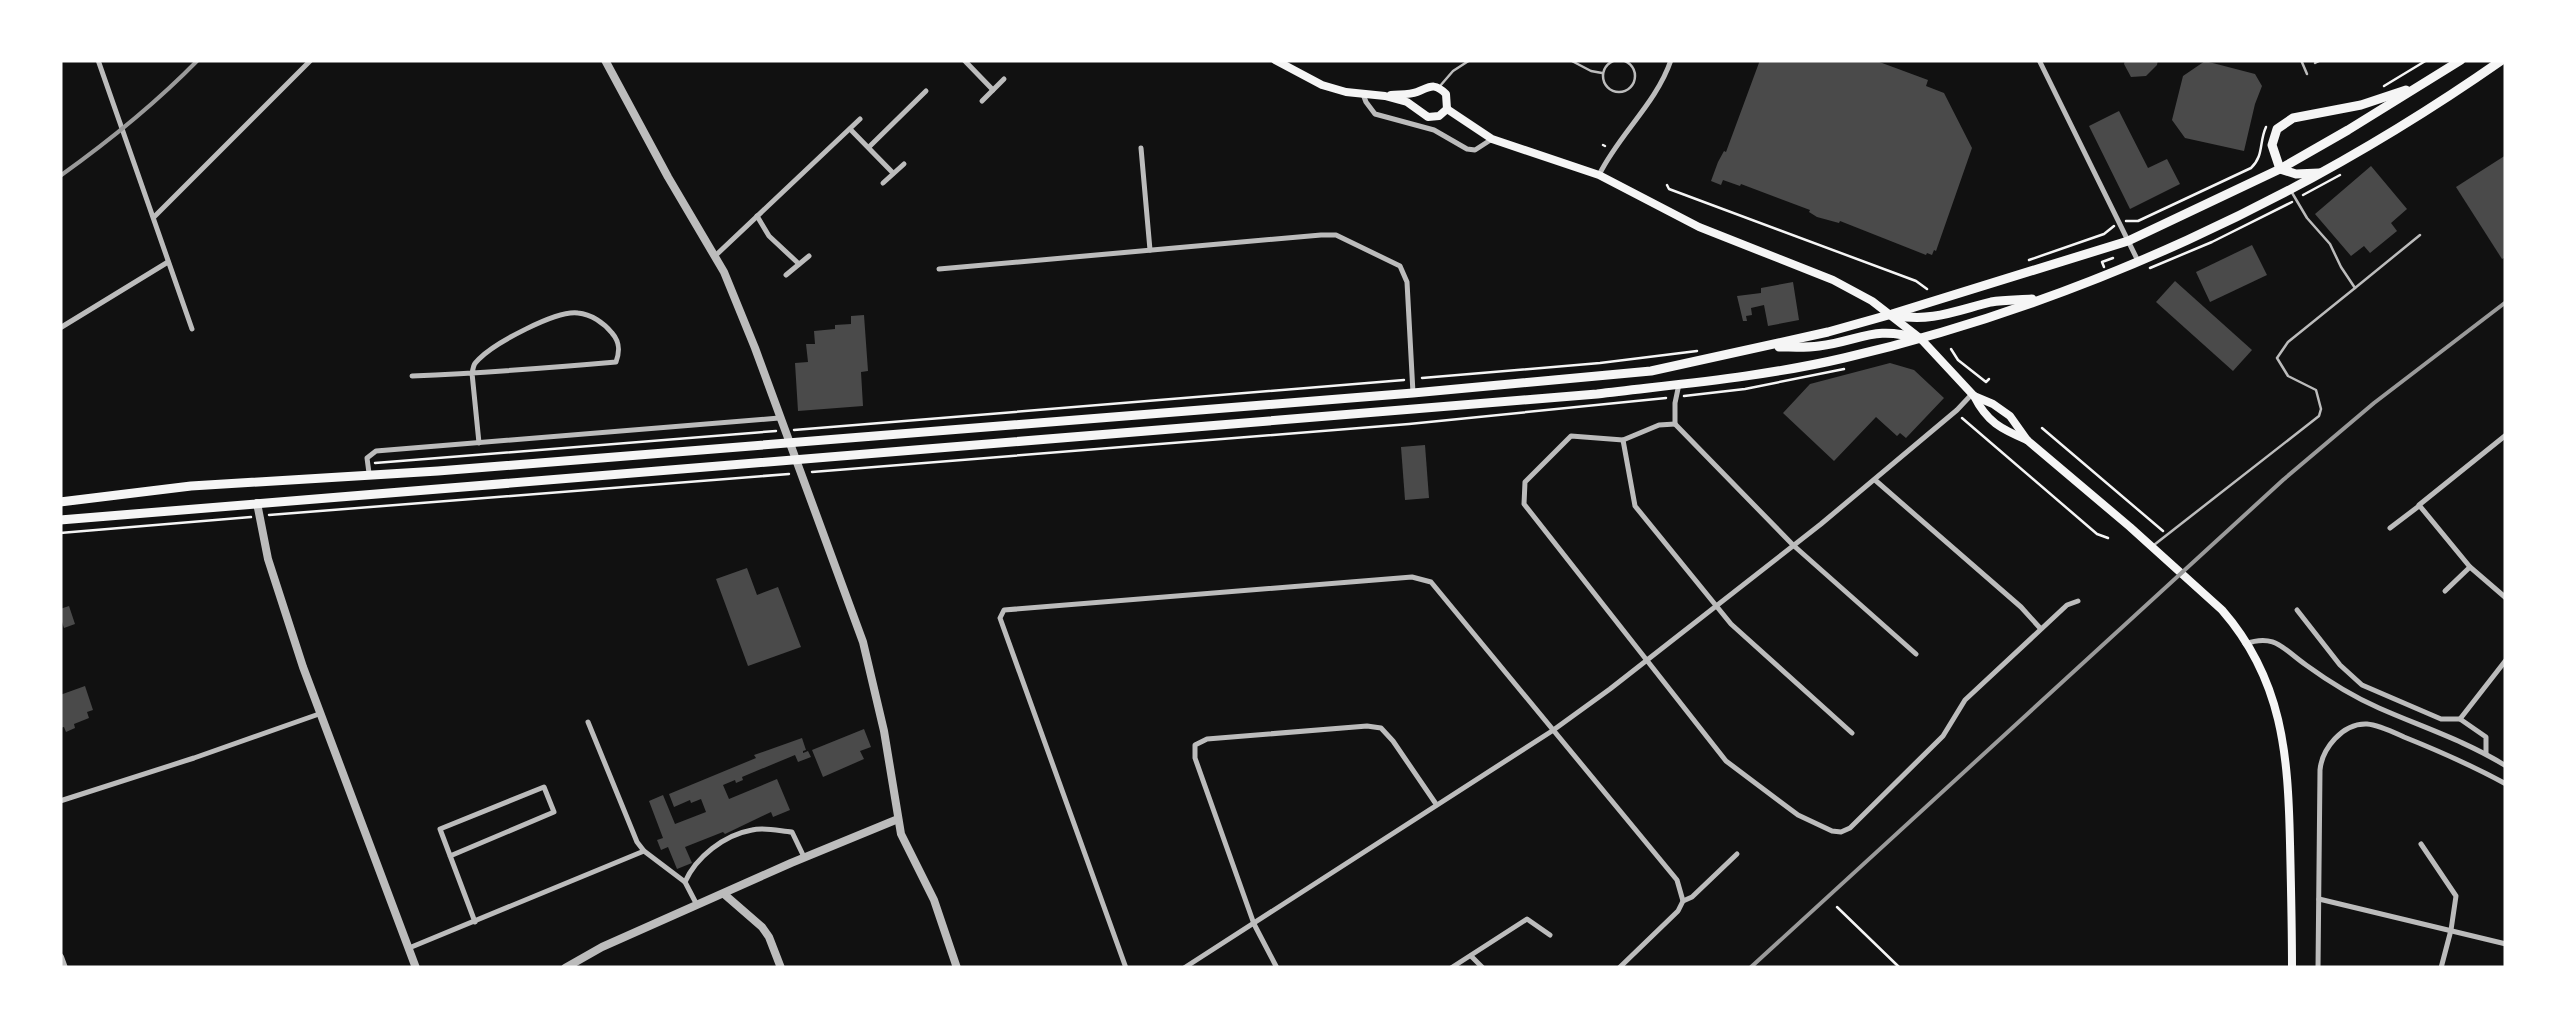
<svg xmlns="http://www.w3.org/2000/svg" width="2566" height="1028" viewBox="0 0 2566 1028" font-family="Mulish,sans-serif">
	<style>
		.building { fill: #4a4a4a }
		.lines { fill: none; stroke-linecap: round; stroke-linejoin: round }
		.path { stroke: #f5f5f5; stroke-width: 2.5 }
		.service { stroke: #bcbcbc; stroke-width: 2.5 }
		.minor { stroke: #bcbcbc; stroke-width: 5 }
		.tertiary { stroke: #bcbcbc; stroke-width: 8 }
		.secondary { stroke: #f5f5f5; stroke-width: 8 }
		.trunk { stroke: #f5f5f5; stroke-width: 9 }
		.rail { stroke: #9a9a9a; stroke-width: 4 }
	</style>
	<rect width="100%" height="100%" fill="#111"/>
	<!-- building -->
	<g class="building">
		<path d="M1760 60H1874L1928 80 1926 86 1944 93 1972 148 1936 251 1934 250 1932 255 1927 253 1926 255 1840 221 1839 223 1817 217 1809 212 1810 210 1741 184 1740 186 1723 180 1721 185 1711 181 1718 162 1724 151 1726 152Z"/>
		<path d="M2125 60H2158L2157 65 2146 76 2131 77 2124 64Z"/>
		<path d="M2205 61 2255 74 2262 86 2255 104 2244 151 2185 138 2172 120 2183 76Z"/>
		<path d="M2119 111 2148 168 2167 159 2180 184 2130 209 2089 126Z"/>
		<path d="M2506 155V257L2502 259 2456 187Z"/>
		<path d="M2371 166 2407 209 2391 223 2397 231 2370 253 2364 246 2351 256 2315 214Z"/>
		<path d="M2252 245 2267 275 2210 302 2196 272Z"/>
		<path d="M2175 281 2252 350 2233 371 2156 302Z"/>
		<path d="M1793 282 1799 320 1768 326 1764 305 1751 308 1752 315 1746 316 1747 321H1743L1737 296 1761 293V288Z"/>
		<path d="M864 315 868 371 861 372 863 406 798 411 795 363 808 362 806 344H815L814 331 835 329V325L851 324V316Z"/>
		<path d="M1890 363 1914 370 1944 398 1906 438 1900 433 1897 436 1876 417 1834 461 1783 413 1810 384Z"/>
		<path d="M1425 445 1429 498 1405 500 1401 447Z"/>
		<path d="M747 568 757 595 778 587 801 647 748 666 716 579Z"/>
		<path d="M69 606 75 624 64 628 62 622H60V609Z"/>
		<path d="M85 686 93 710 87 712 89 718 74 724 75 728 66 732 64 727 60 728V695Z"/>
		<path d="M864 729 871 747 860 751 864 759 823 777 812 750Z"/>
		<path d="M802 738 806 750 803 751V753L808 751 811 757 798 762 795 755 742 777 743 780 736 783 735 780 723 785 729 799 777 779 790 810 773 817 771 812 725 834 723 832 685 847 692 863 677 869 668 847 661 850 657 840 663 838 649 801 663 795 675 824 706 812 701 799 691 803 690 800 674 807 669 794 756 758 754 755Z"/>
	</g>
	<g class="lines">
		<!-- path -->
		<g class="path">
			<path d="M2384 86 2427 60"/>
			<path d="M1603 145 1605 146"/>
			<path d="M1667 185 1669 189 1916 281 1927 289"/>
			<path d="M2303 195 2340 175"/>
			<path d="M2126 221H2138L2251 168C2264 156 2259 142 2266 127"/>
			<path d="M2029 260 2104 234 2114 226"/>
			<path d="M2104 267 2102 262 2113 258"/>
			<path d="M2150 268 2212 242 2292 202"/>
			<path d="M1951 349 1958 360 1986 382 1989 379"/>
			<path d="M1422 378 1600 363 1697 351"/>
			<path d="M1684 396 1745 389 1844 369"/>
			<path d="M1962 418 2097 534 2108 538"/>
			<path d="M2042 428 2163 531"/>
			<path d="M794 430 1404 380"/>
			<path d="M375 463 776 431"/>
			<path d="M812 472 1409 424 1666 398"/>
			<path d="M269 515 789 474"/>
			<path d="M60 533 251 517"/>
			<path d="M1837 907 1900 968"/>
		</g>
		<!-- service -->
		<g class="service">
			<path d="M1570 60 1591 71 1602 73"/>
			<path d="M2301 60 2307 74"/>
			<circle cx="1619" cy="76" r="16"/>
			<path d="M2315 63 2321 60"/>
			<path d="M1440 86 1453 71 1470 60"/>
			<path d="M2291 191 2307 218 2330 244 2341 267 2355 288 2420 235"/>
			<path d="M2154 545 2319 416 2321 409 2316 390 2288 376 2277 358 2288 342 2355 288"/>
		</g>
		<!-- minor -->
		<g class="minor">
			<path d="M98 60 192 329"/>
			<path d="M964 60 993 90"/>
			<path d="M2039 60 2138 261"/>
			<path d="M1363 94 1366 102 1375 114 1434 130 1467 149 1475 150 1492 139"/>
			<path d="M982 101 1004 79"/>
			<path d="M850 129 893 173"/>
			<path d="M869 147 926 91"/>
			<path d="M1141 148 1150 250"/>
			<path d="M1599 175C1619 134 1656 104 1671 60"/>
			<path d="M883 183 904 164"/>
			<path d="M757 216 769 236 799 264"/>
			<path d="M154 217 311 60"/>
			<path d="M715 256 860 119"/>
			<path d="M939 269 1321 235H1336L1400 266 1407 282 1413 393"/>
			<path d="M786 275 809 256"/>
			<path d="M60 328 168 262"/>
			<path d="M412 376C480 373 548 368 616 362 620 351 620 342 612 333 604 323 591 314 578 313 556 310 495 343 479 359 473 365 474 365 472 373L479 443"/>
			<path d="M1675 424 1659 425 1623 440 1571 436 1525 482 1524 504 1726 761 1798 815 1832 831 1841 832 1850 828 1943 736 1965 700 2067 605 2078 601"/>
			<path d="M1675 424 1793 545 1916 654"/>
			<path d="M1675 424V403L1679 384"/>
			<path d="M2506 435 2419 505 2470 567 2506 598"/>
			<path d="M1623 440 1635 506 1731 624 1852 733"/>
			<path d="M369 473 367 458 376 451 779 418"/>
			<path d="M1875 480 2021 607 2040 628"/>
			<path d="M2390 528 2419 506"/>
			<path d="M2445 591 2470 567"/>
			<path d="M2297 610 2340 665 2362 685 2441 719H2460"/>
			<path d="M2245 644C2275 633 2283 649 2306 665 2328 681 2354 697 2379 708 2422 727 2466 741 2506 766"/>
			<path d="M588 722 637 842 644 851 685 882 697 905"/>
			<path d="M2486 753V737L2460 719 2506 660"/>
			<path d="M60 801 194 758 319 714"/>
			<path d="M2421 844 2456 896 2451 930 2441 968"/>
			<path d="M450 856 554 812 544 787 440 829 475 922"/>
			<path d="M685 882C696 857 724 835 752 830 764 827 780 831 792 832L804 857"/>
			<path d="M2319 899 2506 944"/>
			<path d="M409 948 644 851"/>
			<path d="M1471 956 1483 968"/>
			<path d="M1126 968 1000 618 1004 610 1412 577 1431 582 1677 880 1683 901"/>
			<path d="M1184 968 1552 731 1610 689 1821 524 1957 410 1972 394"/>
			<path d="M1277 968 1254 924 1195 758V745L1207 739 1367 726 1381 728 1393 741 1436 804"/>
			<path d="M1451 968 1527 919 1550 935"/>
			<path d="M1619 968 1678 911 1683 901 1692 897 1737 854"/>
			<path d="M2318 968 2320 770C2322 749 2342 723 2367 724 2379 725 2393 732 2404 737 2439 751 2473 766 2506 784"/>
		</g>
		<!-- tertiary -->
		<g class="tertiary">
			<path d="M605 60 668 177 724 272 755 348 863 642 884 731 901 834 934 900 957 968"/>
			<path d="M257 503 268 559 303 667 416 968"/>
			<path d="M724 894 762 927 769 937 781 968"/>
			<path d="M60 957 64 968"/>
			<path d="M565 968 602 947 791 863 898 819"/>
		</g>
		<!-- secondary -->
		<g class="secondary">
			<path d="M1275 60 1322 85 1346 92 1385 96 1407 102 1428 117 1439 116 1447 109"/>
			<path d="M1391 95C1399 94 1409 95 1417 92 1430 87 1434 82 1446 94L1447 109"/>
			<path d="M1447 109 1492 139 1599 175 1699 227 1833 280 1872 301 1921 339 1974 396 1993 404 2010 416 2027 440 2130 527 2222 610C2283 680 2288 755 2290 843 2291 885 2292 926 2292 968"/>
			<path d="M1974 396C1987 422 2001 429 2027 440"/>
		</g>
		<!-- trunk -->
		<g class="trunk">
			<path d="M2319 173 2296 174 2280 169 2272 145 2277 129 2293 118 2361 105 2406 90"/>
			<path d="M1895 315C1929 323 1958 310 1991 302 2004 300 2018 300 2032 299"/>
			<path d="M1779 347C1792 347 1806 348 1819 346 1863 340 1873 325 1921 339"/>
			<path d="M60 502 191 486 438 471 1413 393 1651 371 1828 332 1892 314 2128 241 2280 169 2348 130 2461 60"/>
			<path d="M60 520 1597 394C1679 384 1763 377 1844 358 2079 303 2305 198 2502 60"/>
		</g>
		<!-- rail -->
		<g class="rail">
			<path d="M60 176C109 141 156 103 198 60"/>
			<path d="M1750 968 2283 480 2374 403 2506 302"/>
		</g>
	</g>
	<!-- border -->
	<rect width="2566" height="1028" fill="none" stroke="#ffffff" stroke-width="125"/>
</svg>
